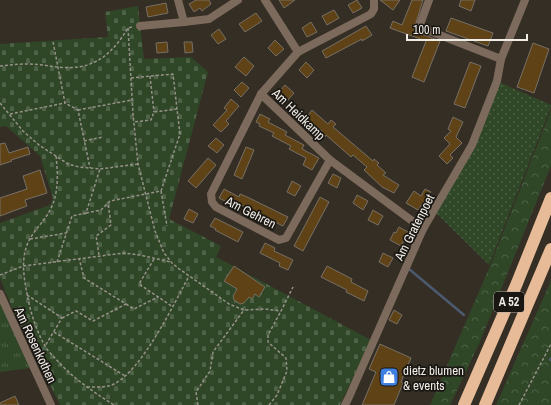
<svg xmlns="http://www.w3.org/2000/svg" width="551" height="405" viewBox="0 0 551 405" font-family="'Archivo Narrow',sans-serif">
	<style>
		.grass { fill: url(#grass-tufts) }
		.forest { fill: url(#forest-crowns) }
		.cemetery { fill: url(#cemetery-stones) }
		.garden { fill: url(#garden-dots) }
		.lines { fill: none; stroke-linecap: round; stroke-linejoin: round }
		.stream { stroke: #4c5a6f; stroke-width: 2.5 }
		.building { fill: #5f4317; stroke: #776f65 }
		.path { stroke: #969189; stroke-width: 1.5; stroke-dasharray: 3 2; stroke-linecap: butt }
		.minor { stroke: #7c6a5c; stroke-width: 8 }
		.motorway { stroke: #e7bb97; stroke-width: 12 }
		.labels { text-anchor: middle; stroke-width: 3.5; stroke-linejoin: round; paint-order: stroke }
		.shield { fill: #1a1713; stroke: #b0aca7; stroke-width: 1 }
		.shield-label { font-size: 12px; font-weight: bold; fill: #f0ece6 }
		.street-label { font-size: 13px; fill: #f0ece6; stroke: #1a1713 }
		.poi-label { font-size: 13px; fill: #f0ece6; stroke: #1a1713; text-anchor: start }
	</style>
	<defs>
		<pattern id="grass-tufts" width="24" height="20" patternUnits="userSpaceOnUse"><rect width="24" height="20" fill="#2f4727"/><path d="M3 7l-1-3M5 7V3M7 7l1-3M15 17l-1-3M17 17v-4M19 17l1-3" fill="none" stroke="#4d6246"/></pattern>
		<pattern id="forest-crowns" width="20" height="18" patternUnits="userSpaceOnUse"><rect width="20" height="18" fill="#2f4727"/><path d="M2 6a3 3 0 1 1 6 0M12 15a3 3 0 1 1 6 0" fill="none" stroke="#4d6246"/></pattern>
		<pattern id="cemetery-stones" width="16" height="16" patternUnits="userSpaceOnUse"><rect width="16" height="16" fill="#2f4727"/><path d="M2 7V4a2 2 0 0 1 4 0v3zM10 15v-3a2 2 0 0 1 4 0v3z" fill="#4d6246"/></pattern>
		<pattern id="garden-dots" width="8" height="8" patternUnits="userSpaceOnUse"><rect width="8" height="8" fill="#2f4727"/><path d="M2 2h.1M6 6h.1" fill="none" stroke="#4d6246" stroke-width="1.8" stroke-linecap="round"/></pattern>
	</defs>
	<rect width="100%" height="100%" fill="#352e25"/>
	<!-- grass -->
	<path class="grass" d="M0 302 30 368 0 372Z"/>
	<!-- forest -->
	<g class="forest">
		<path d="M551 110V166L479 344 450 405H430L490 266Z"/>
		<path d="M551 279V405H496L549 285Z"/>
	</g>
	<!-- cemetery -->
	<path class="cemetery" d="M138 6 144 59 191 57 208 72 169 219 221 246 216 257 371 340 340 405H60L12 308 0 278V223L50 205 53 198 40 156 6 126 0 127V44L108 37 105 12Z"/>
	<!-- garden -->
	<path class="garden" d="M497 81 551 105V107L489 265 434 211 472 145Z"/>
	<g class="lines">
		<!-- stream -->
		<g class="stream">
			<path d="M409 269 464 315"/>
			<path d="M550 359 551 360"/>
		</g>
	</g>
	<!-- building -->
	<g class="building">
		<path d="M196 0H209L211 4 202 11 200 8 194 12 189 4Z"/>
		<path d="M279 0H295L284 8Z"/>
		<path d="M357 0 362 8 353 13 348 5Z"/>
		<path d="M380 0H400L393 10Z"/>
		<path d="M412 0H423L414 29 417 32 440 41 424 82 412 77 426 41 390 28 393 21 402 25Z"/>
		<path d="M461 0H475L471 11 459 6Z"/>
		<path d="M166 3 168 13 148 17 146 7Z"/>
		<path d="M334 10 339 18 327 25 322 16Z"/>
		<path d="M256 13 262 21 245 32 239 24Z"/>
		<path d="M451 18 493 33 488 46 446 31Z"/>
		<path d="M311 22 317 32 307 37 302 28Z"/>
		<path d="M366 26 372 35 362 41V39L326 58 322 51Z"/>
		<path d="M219 29 226 39 218 44 211 35Z"/>
		<path d="M275 40 284 49 276 56 268 48Z"/>
		<path d="M167 42 168 52 157 53 156 43Z"/>
		<path d="M184 42H192L193 52 185 53Z"/>
		<path d="M533 43 549 49 534 93 517 87Z"/>
		<path d="M244 57 254 66 246 76 235 67Z"/>
		<path d="M306 62 314 70 307 78 299 70Z"/>
		<path d="M470 62 481 66 465 108 454 104Z"/>
		<path d="M242 82 249 88 241 97 234 90Z"/>
		<path d="M285 85 294 93 287 101 278 93Z"/>
		<path d="M231 99 239 106 226 121 229 124 221 132 213 125 227 110 224 108Z"/>
		<path d="M312 110 328 124 331 120 336 124 333 127 373 161 374 159 379 163 377 165 386 173 383 175 399 185 394 193 382 187 364 170 367 167 353 155 351 157 326 135 325 137 320 133 322 131 306 118Z"/>
		<path d="M260 114 270 119 268 122 287 132 285 135 304 145 302 149 319 158 312 170 303 165 306 158 289 149 291 146 272 136 274 133 259 126 260 124 256 122Z"/>
		<path d="M453 117 463 122 456 137 462 143 450 155 453 158 447 164 439 156 450 144 444 138 451 131 448 129Z"/>
		<path d="M216 138 224 145 217 153 208 146Z"/>
		<path d="M5 143 9 153 28 147 30 154 11 160 12 161 0 165V144Z"/>
		<path d="M246 147 254 150 242 179 234 175Z"/>
		<path d="M208 158 216 165 196 188 188 181Z"/>
		<path d="M40 170 47 193 25 200 27 206 0 216V198L27 189 23 176Z"/>
		<path d="M333 174 341 178 337 188 328 183Z"/>
		<path d="M292 181 301 186 295 196 287 192Z"/>
		<path d="M224 189 239 197 240 194 245 196 288 217 283 226 231 200 229 203 219 198Z"/>
		<path d="M425 189 431 192 418 210 406 203 414 191 421 196Z"/>
		<path d="M357 195 368 201 363 210 353 203Z"/>
		<path d="M320 197 329 202 303 251 294 246Z"/>
		<path d="M189 209 198 214 193 223 184 219Z"/>
		<path d="M373 210 383 216 378 225 368 220Z"/>
		<path d="M215 218 243 232 238 242 215 230 216 229 210 226Z"/>
		<path d="M399 227 408 232 401 246 390 240 394 232 396 233Z"/>
		<path d="M265 243 275 248 274 251 293 260 288 270 279 266 280 263 260 253Z"/>
		<path d="M383 253 393 258 388 267 379 262Z"/>
		<path d="M234 266 265 287 259 297 255 294 252 299 249 297 244 303 240 304 234 300 233 296 237 289 224 281Z"/>
		<path d="M327 266 352 279 351 282 368 291 364 301 346 292 347 290 321 277Z"/>
		<path d="M394 310 402 315 397 324 389 320Z"/>
		<path d="M380 344 411 358 401 382 403 383 394 405H362L376 372 369 369Z"/>
		<path d="M15 396 19 405H0V403Z"/>
	</g>
	<g class="lines">
		<!-- path -->
		<g class="path">
			<path d="M128 28 133 114 138 164 155 231 164 253 172 263 178 268 229 304 244 310 265 309 281 311 293 287"/>
			<path d="M53 42 65 103 78 110 90 168"/>
			<path d="M0 66C9 65 18 64 28 64 38 64 48 66 58 67 92 71 111 56 128 28L132 27"/>
			<path d="M150 76 154 112"/>
			<path d="M131 78 173 74 177 109"/>
			<path d="M0 103 23 131 39 145 68 164 79 167 100 169 138 164"/>
			<path d="M78 110 132 100"/>
			<path d="M10 114 65 103"/>
			<path d="M84 141 103 137"/>
			<path d="M56 156C58 175 59 195 49 212 42 224 32 232 27 245 21 261 24 278 27 294 30 311 36 330 45 346 47 350 51 354 54 357 71 377 92 391 114 405"/>
			<path d="M161 191 167 226"/>
			<path d="M86 213 101 210 110 201 161 191 180 134 177 109 154 112 151 120 134 122"/>
			<path d="M30 239 66 233"/>
			<path d="M99 255 96 236 111 225 108 203"/>
			<path d="M154 259 139 284 173 307"/>
			<path d="M57 262 72 216 86 213 100 169"/>
			<path d="M0 275 23 266 124 253 140 255 171 262"/>
			<path d="M27 295 62 318 45 346"/>
			<path d="M126 304 134 309 158 297"/>
			<path d="M62 318 76 311 93 321 126 304 84 278 79 258"/>
			<path d="M54 332 125 376"/>
			<path d="M87 387C96 387 106 388 114 384 142 370 174 304 189 276"/>
			<path d="M198 405 196 392 210 371 213 352 244 310"/>
			<path d="M269 405 277 395 287 371 286 358 268 342V335L281 311"/>
			<path d="M519 405 551 344"/>
		</g>
		<!-- minor -->
		<g class="minor">
			<path d="M178 0 184 22 209 19 238 0"/>
			<path d="M265 0 298 52"/>
			<path d="M374 0V9L371 14 298 52 261 94 330 160 423 229"/>
			<path d="M429 0 419 27 501 59"/>
			<path d="M140 26 184 22"/>
			<path d="M261 94 211 194 212 202 216 207 279 240 286 238 330 160"/>
			<path d="M0 294 51 405"/>
			<path d="M345 405 349 397 423 229 472 145 497 81 501 59 525 0"/>
		</g>
		<!-- motorway -->
		<g class="motorway">
			<path d="M464 405 517 283 551 198"/>
			<path d="M485 405 551 249"/>
		</g>
	</g>
	<!-- icons -->
	<defs>
		<symbol id="shop-square" viewBox="-11 -11 22 22"><rect x="-9" y="-9" width="18" height="18" rx="4" fill="#3f7fe0" stroke="#1a1713"/><path d="M-5-2.5h2.3a2.7 3.5 0 0 1 5.4 0H5L5.5 6h-11ZM-1.5-2.5h3a1.5 2.3 0 0 0-3 0Z" fill="#fff"/></symbol>
	</defs>
	<g fill-rule="evenodd">
		<use href="#shop-square" x="378" y="366" width="22" height="22"/>
	</g>
	<g class="labels">
		<!-- shield labels -->
		<rect class="shield" x="494" y="292" width="30" height="20" rx="3"/>
		<g class="shield-label">
			<text x="509" y="306">A 52</text>
		</g>
		<!-- street labels -->
		<g class="street-label">
			<text transform="translate(299 114) rotate(44)" y="5">Am Heidkamp</text>
			<text transform="translate(251 212) rotate(27)" y="5">Am Gehren</text>
			<text transform="translate(414 227) rotate(-63)" y="5">Am Gratenpoet</text>
			<text transform="translate(36 345) rotate(65)" y="5">Am Rosenkothen</text>
		</g>
		<!-- poi labels -->
		<g class="poi-label">
			<text x="403" y="375">dietz blumen<tspan x="403" dy="15">&amp; events</tspan></text>
		</g>
	</g>
	<!-- scale -->
	<path d="M407 34v6h120v-6" fill="none" stroke="#f0ece6" stroke-width="2"/>
	<text x="413" y="34" font-size="12" fill="#f0ece6" stroke="#1a1713" stroke-width="3" paint-order="stroke">100 m</text>
</svg>
